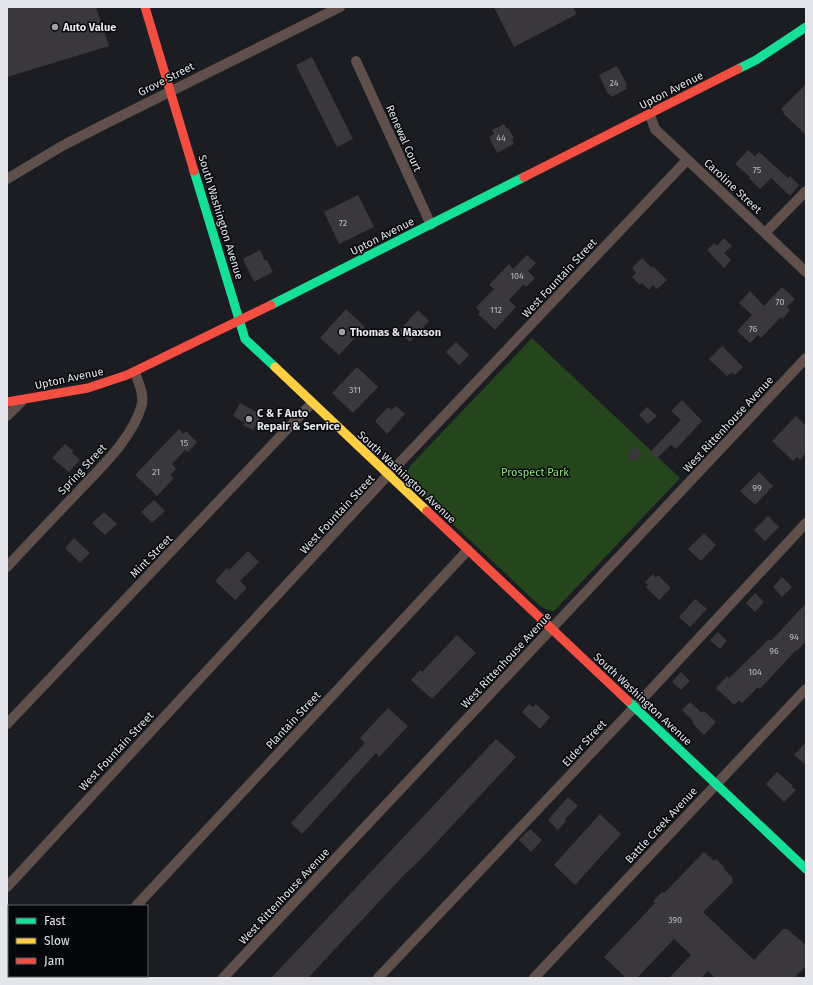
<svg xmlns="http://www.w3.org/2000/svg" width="813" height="985" viewBox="0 0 813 985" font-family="'Fira Sans',sans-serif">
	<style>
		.green { fill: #25461d }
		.building { fill: #3a383b }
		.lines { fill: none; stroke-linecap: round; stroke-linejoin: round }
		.street { stroke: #5f504b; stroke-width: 10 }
		.fast { stroke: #16e098; stroke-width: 9 }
		.slow { stroke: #ffcf43; stroke-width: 9 }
		.jam { stroke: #f24e42; stroke-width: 9 }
		.poi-dot { fill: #9ea0a5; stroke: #06070a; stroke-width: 1.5 }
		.labels { text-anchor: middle; stroke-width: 3; stroke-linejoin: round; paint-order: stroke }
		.number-label { font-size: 9px; fill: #bababf }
		.poi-label { font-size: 11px; font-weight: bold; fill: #e4e6eb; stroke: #06070a; text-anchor: start }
		.street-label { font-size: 11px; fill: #e4e6eb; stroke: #06070a }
		.park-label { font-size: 11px; fill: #93e380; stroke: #06070a }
	</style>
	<rect width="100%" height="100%" fill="#1c1d22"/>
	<!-- green -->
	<path class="green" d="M532 338 680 478 554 611 547 610 540 606 409 483C405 476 407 471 411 465Z"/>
	<!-- building -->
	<g class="building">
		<path d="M7 7H96L109 46 7 77Z"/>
		<path d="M494 7H573L577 14 514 47Z"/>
		<path d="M312 57 353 139 337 147 296 65Z"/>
		<path d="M617 66 627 85 626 86 627 89 611 97 610 94H608L599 75Z"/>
		<path d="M806 84V135L783 113 784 112 781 109Z"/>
		<path d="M504 124 507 129 508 128 514 138 512 139 514 144 497 153 489 137 494 134 492 130Z"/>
		<path d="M748 150 755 156 759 152 788 178 790 176 799 185 790 196 771 178 760 189 749 178 750 177 735 164Z"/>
		<path d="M358 195 374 227 339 244 324 212Z"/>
		<path d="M724 238 732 246 724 253 731 260 724 268 707 250 714 243 717 246Z"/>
		<path d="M260 250 265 261 267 260 273 272 254 282 243 259Z"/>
		<path d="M527 255 536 263 528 271 535 278 526 287 524 284 509 300 516 307 495 330 478 314 480 312 476 307 494 289 489 285 509 264 513 269Z"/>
		<path d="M642 258 652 268 653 266 667 280 657 289 653 285 649 290 642 283 640 285 632 277 636 273 632 268Z"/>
		<path d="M782 287 795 299 787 307 790 310 783 319 781 317 761 338 758 335 750 343 737 331 752 315 739 303 750 291 764 306Z"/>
		<path d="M346 309 365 327 339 355 320 338Z"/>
		<path d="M418 310 429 321 410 342 398 332Z"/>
		<path d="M456 342 469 355 459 365 446 352Z"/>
		<path d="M722 346 743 367 735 375 732 372 727 376 709 359Z"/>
		<path d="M357 367 378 387 353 413 332 393Z"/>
		<path d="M682 400 702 421 676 449 671 445 656 459 650 452 681 420 671 411Z"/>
		<path d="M240 403 262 415 253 430 243 425 245 423 233 416Z"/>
		<path d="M396 406 405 414 387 434 375 421 388 407 391 410Z"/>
		<path d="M647 407 657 416 648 424 639 415Z"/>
		<path d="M796 416 806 426V453L800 460 797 457 793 461 772 441Z"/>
		<path d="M179 429 183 434 186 431 197 442 188 452 185 450 172 464 176 469 170 475 174 478 157 496 135 475Z"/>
		<path d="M65 444 73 451 72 453 80 460 69 472 52 458Z"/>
		<path d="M635 447 642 453 634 462 627 456Z"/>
		<path d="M759 472 773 486 755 505 740 491Z"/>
		<path d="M154 500 165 511 152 523 141 512Z"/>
		<path d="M104 512 117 524 105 535 92 523Z"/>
		<path d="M768 516 779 527 765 541 754 530Z"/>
		<path d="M704 533 716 545 701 561 688 549Z"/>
		<path d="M74 538 90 553 80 563 65 548Z"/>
		<path d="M248 551 259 562 240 581 247 588 235 600 215 581 227 568 229 570Z"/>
		<path d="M653 574 656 578 658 575 671 588 659 600 646 587 648 585 645 582Z"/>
		<path d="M782 577 792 587 782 597 773 587Z"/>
		<path d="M755 593 764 602 755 612 746 603Z"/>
		<path d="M695 599 707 609 690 627 679 617Z"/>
		<path d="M806 603V641L797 651 796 650 760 689 758 687 742 703 739 700 734 705 716 688 727 676 729 678 769 639 771 641Z"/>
		<path d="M718 632 727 641 720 649 710 640Z"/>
		<path d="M457 635 476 653 432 699 411 680 420 670 422 672Z"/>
		<path d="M681 672 690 681 681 690 672 682Z"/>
		<path d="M690 702 702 713 704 711 716 722 704 735 692 723 694 722 682 710Z"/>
		<path d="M529 704 533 707 536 704 550 717 540 729 522 712Z"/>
		<path d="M388 708 408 726 379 757 376 753 302 834 291 823 365 743 360 738Z"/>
		<path d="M496 739 516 757 421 859 404 875 308 978H271Z"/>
		<path d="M806 742V765L794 755Z"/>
		<path d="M777 772 793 786 792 787 796 790 784 802 766 784Z"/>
		<path d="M568 797 578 806 565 819 566 821 558 830 548 820Z"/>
		<path d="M600 814 621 834 575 885 554 865Z"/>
		<path d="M530 829 542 840 531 852 519 840Z"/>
		<path d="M704 852 714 861 716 859 725 868 724 869 732 877 733 882 703 912 754 960 783 929H787L806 945V966L794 978H715L708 971 701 978H669L691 955 674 939 637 978H626L604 957 655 903 653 901 662 892 664 893Z"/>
	</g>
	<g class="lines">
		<!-- street -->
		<g class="street">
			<path d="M356 61 431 225"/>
			<path d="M650 115 655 129 806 272"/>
			<path d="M7 179 62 146 101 126 340 7"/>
			<path d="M765 233 806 191"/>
			<path d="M7 416 23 400"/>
			<path d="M7 567C29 543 51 520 74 496 98 470 133 439 142 404 144 393 138 382 135 372"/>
			<path d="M7 724 312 403"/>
			<path d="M7 887 388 475 687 160"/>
			<path d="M136 906 468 550"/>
			<path d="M7 929 9 930"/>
			<path d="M58 976 60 978"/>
			<path d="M69 978 71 976"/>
			<path d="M223 978 806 358"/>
			<path d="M378 978 646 695 806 523"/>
			<path d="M534 978 806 689"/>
		</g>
		<!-- fast -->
		<g class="fast">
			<path d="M738 69 756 60 806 27"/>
			<path d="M194 171 245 339 275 367"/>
			<path d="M271 305 524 177"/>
			<path d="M628 701 806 869"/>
		</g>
		<!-- slow -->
		<path class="slow" d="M275 367 427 511"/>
		<!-- jam -->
		<g class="jam">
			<path d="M145 7 194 171"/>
			<path d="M524 177 738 69"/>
			<path d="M7 402 88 388 127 375 271 305"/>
			<path d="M427 511 628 701"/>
		</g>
	</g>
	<!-- markers -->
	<g class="poi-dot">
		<circle cx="55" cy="27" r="4"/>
		<circle cx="342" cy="332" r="4"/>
		<circle cx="249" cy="419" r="4"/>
	</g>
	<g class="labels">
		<!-- number labels -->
		<g class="number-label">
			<text x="614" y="86">24</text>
			<text x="501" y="141">44</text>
			<text x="757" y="173">75</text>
			<text x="343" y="226">72</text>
			<text x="517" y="279">104</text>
			<text x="780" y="305">70</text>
			<text x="496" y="313">112</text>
			<text x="753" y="332">76</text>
			<text x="355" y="393">311</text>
			<text x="184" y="446">15</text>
			<text x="156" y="475">21</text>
			<text x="757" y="491">99</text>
			<text x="794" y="640">94</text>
			<text x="774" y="654">96</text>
			<text x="755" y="675">104</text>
			<text x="675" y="923">390</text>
		</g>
		<!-- poi labels -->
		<g class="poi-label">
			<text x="63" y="31">Auto Value</text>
			<text x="350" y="336">Thomas &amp; Maxson</text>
			<text x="257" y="417">C &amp; F Auto<tspan x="257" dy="13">Repair &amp; Service</tspan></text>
		</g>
		<!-- street labels -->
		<g class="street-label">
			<text transform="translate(166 79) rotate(-27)" y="4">Grove Street</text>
			<text transform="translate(671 90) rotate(-27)" y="4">Upton Avenue</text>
			<text transform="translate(404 138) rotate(66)" y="4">Renewal Court</text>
			<text transform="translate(733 186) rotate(43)" y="4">Caroline Street</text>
			<text transform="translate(221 217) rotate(73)" y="4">South Washington Avenue</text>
			<text transform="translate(382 236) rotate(-27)" y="4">Upton Avenue</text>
			<text transform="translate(559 278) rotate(-47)" y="4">West Fountain Street</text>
			<text transform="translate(69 378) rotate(-12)" y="4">Upton Avenue</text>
			<text transform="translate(728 424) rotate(-47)" y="4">West Rittenhouse Avenue</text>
			<text transform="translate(82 469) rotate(-47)" y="4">Spring Street</text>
			<text transform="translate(407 477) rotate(43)" y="4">South Washington Avenue</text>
			<text transform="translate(337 514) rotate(-47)" y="4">West Fountain Street</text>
			<text transform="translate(151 556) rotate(-46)" y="4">Mint Street</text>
			<text transform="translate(506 660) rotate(-47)" y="4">West Rittenhouse Avenue</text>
			<text transform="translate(643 699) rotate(43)" y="4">South Washington Avenue</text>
			<text transform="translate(293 720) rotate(-47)" y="4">Plantain Street</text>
			<text transform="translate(584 743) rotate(-47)" y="4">Elder Street</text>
			<text transform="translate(116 751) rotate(-47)" y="4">West Fountain Street</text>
			<text transform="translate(661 825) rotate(-47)" y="4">Battle Creek Avenue</text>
			<text transform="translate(284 896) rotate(-47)" y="4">West Rittenhouse Avenue</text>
		</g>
		<!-- park labels -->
		<g class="park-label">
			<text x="535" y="476">Prospect Park</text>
		</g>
	</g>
	<!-- border -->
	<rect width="813" height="985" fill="none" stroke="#e4e6eb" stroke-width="16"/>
	<!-- legend -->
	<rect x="8" y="905" width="140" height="72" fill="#06070a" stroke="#5f6064"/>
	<rect x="16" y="918" width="20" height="6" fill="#16e098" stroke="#5f6064"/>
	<text x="44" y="925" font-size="12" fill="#e4e6eb">Fast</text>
	<rect x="16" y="938" width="20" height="6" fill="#ffcf43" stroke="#5f6064"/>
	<text x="44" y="945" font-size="12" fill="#e4e6eb">Slow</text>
	<rect x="16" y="958" width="20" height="6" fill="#f24e42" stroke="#5f6064"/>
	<text x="44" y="965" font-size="12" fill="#e4e6eb">Jam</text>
</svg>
